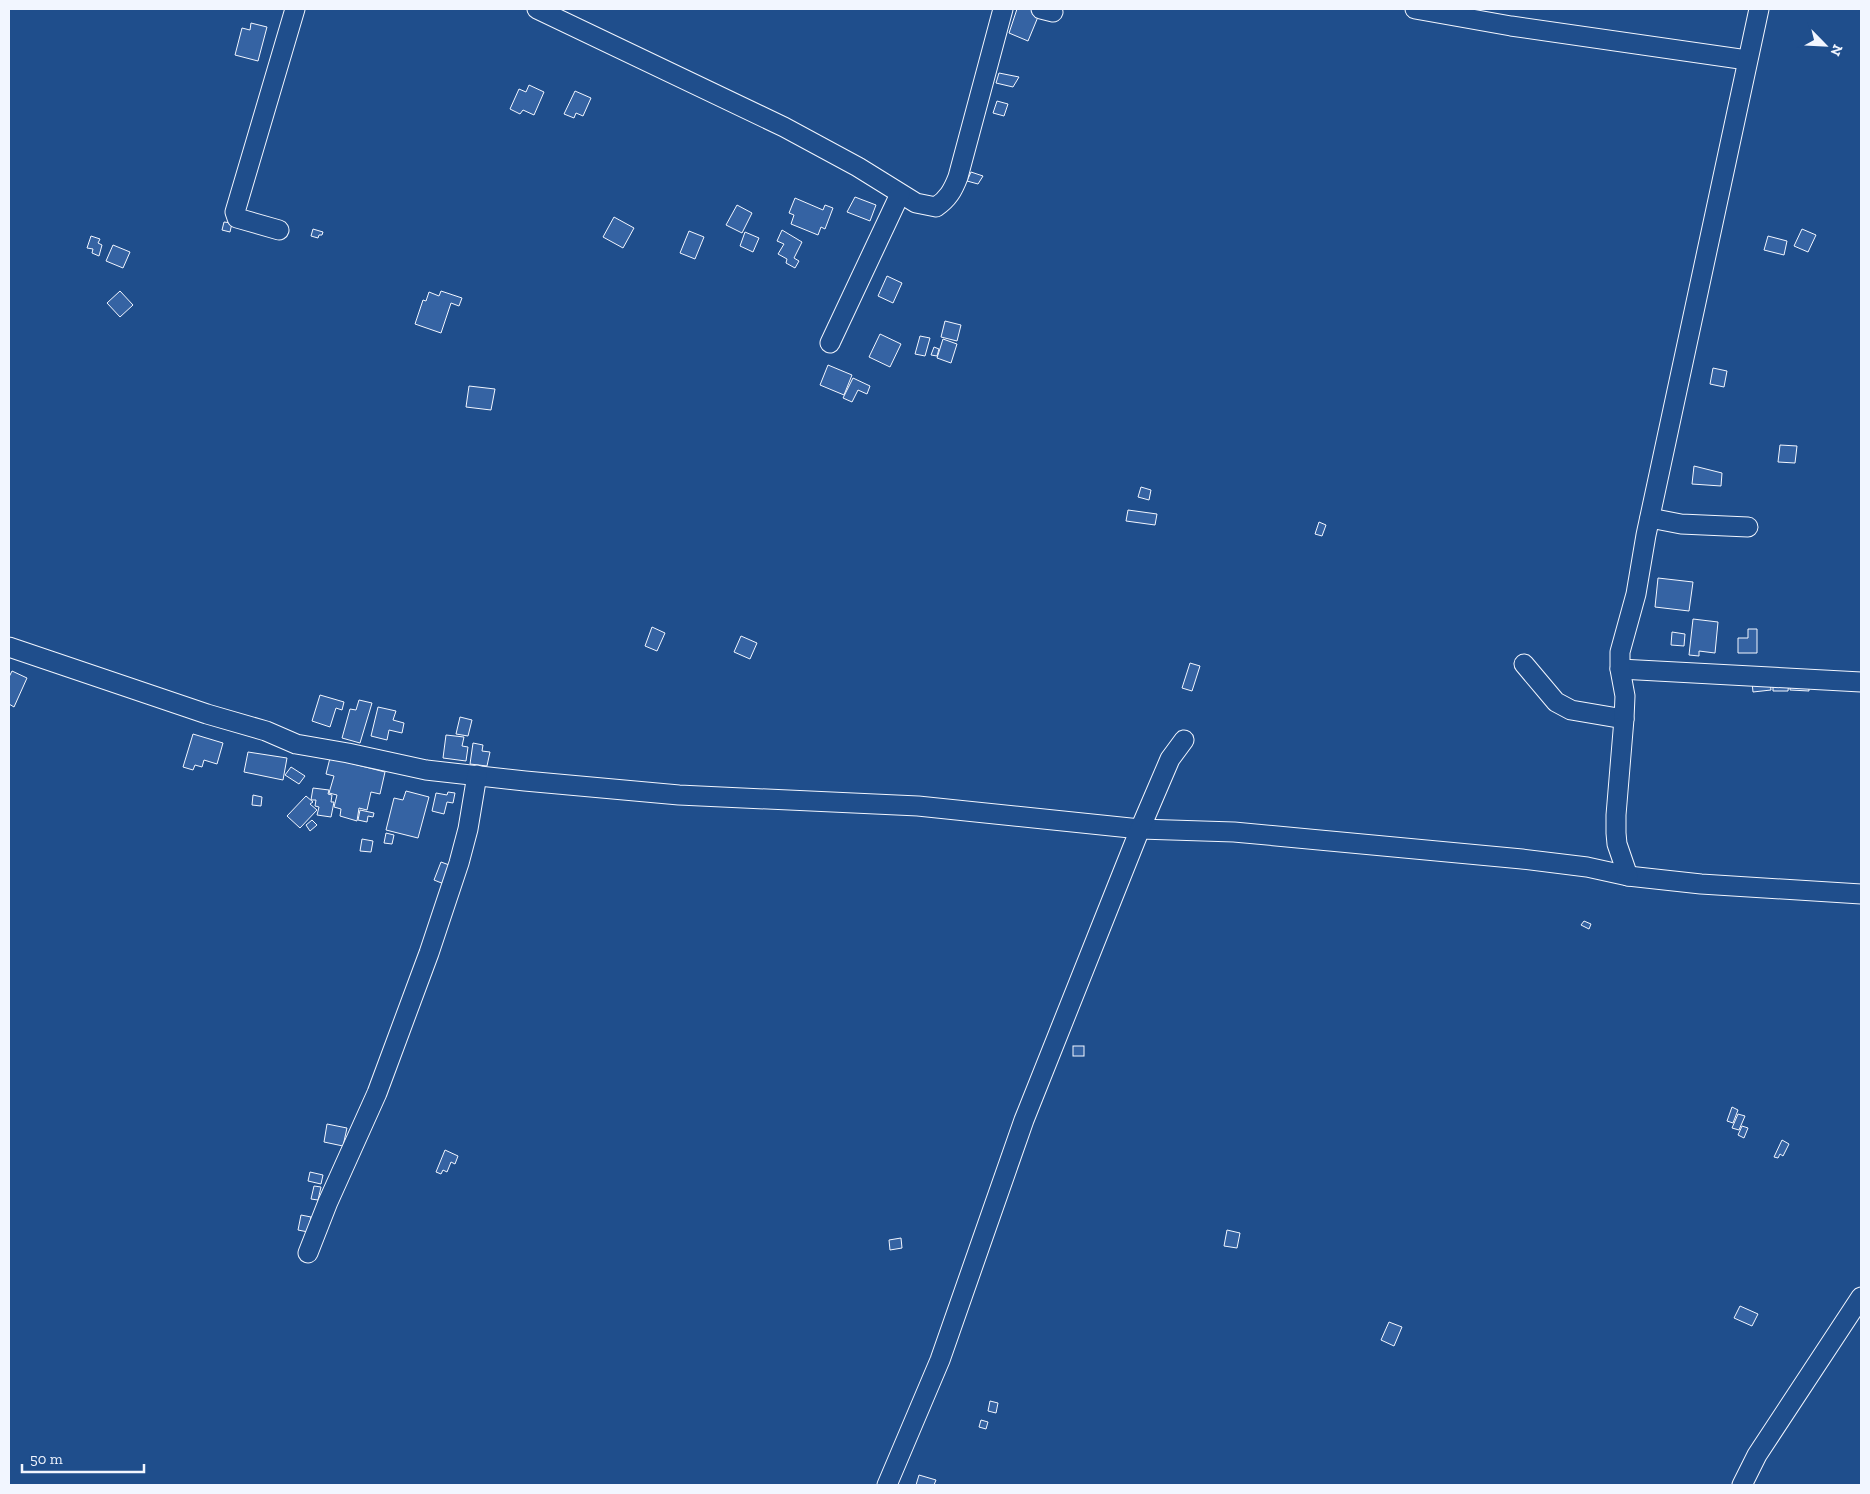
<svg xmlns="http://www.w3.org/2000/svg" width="1870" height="1494" viewBox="0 0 1870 1494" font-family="'Zilla Slab',serif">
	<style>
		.building { fill: #3563a3; stroke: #f2f6ff }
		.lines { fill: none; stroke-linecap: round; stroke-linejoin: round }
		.minor-casing { stroke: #f2f6ff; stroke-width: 21 }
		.minor { stroke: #1f4e8c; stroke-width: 19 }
	</style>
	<rect width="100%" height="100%" fill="#1f4e8c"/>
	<!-- building -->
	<g class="building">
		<path d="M1017 9H1032L1040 12 1028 41 1009 33Z"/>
		<path d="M251 23 267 27 258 61 235 55 242 28 250 30Z"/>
		<path d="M999 73 1019 77 1013 87 996 83Z"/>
		<path d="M529 85 544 92 534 115 523 110 520 114 510 109 519 89 526 92Z"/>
		<path d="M575 91 591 98 583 116 576 113 574 118 564 114Z"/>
		<path d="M997 101 1008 104 1004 116 993 113Z"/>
		<path d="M971 172 983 176 978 184 967 181Z"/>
		<path d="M855 197 876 205 870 221 847 212Z"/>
		<path d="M795 198 823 210 825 205 833 208 825 229 821 227 818 235 791 224 794 215 789 213Z"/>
		<path d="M737 205 752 213 742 233 726 225Z"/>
		<path d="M614 217 634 228 623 248 603 237Z"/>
		<path d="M224 222 232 223 230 232 222 230Z"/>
		<path d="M313 229 323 232 322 235H319L318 238 311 236Z"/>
		<path d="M1802 229 1816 235 1808 252 1794 246Z"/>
		<path d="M782 230 802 242 794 258 799 261 795 268 786 263 787 259 778 254 784 244 777 241Z"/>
		<path d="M689 231 704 237 695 259 680 253Z"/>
		<path d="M745 232 759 238 753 252 740 246Z"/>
		<path d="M91 236 100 239 98 243 102 245 99 256 92 253 93 249 87 248Z"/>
		<path d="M1768 236 1787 241 1784 255 1764 250Z"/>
		<path d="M113 245 130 252 123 268 106 261Z"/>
		<path d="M887 276 902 283 893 303 878 296Z"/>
		<path d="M120 291 133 305 120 317 107 303Z"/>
		<path d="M441 291 462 298 459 306 451 303 441 333 415 324 423 300 426 301 429 292 439 296Z"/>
		<path d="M945 321 961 325 957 341 941 337Z"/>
		<path d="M880 334 901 344 890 367 869 357Z"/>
		<path d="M920 336 930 338 925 356 915 354Z"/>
		<path d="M943 339 957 344 951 363 937 358Z"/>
		<path d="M934 347 939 349 937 356 931 355Z"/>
		<path d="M828 365 852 375 844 395 820 385Z"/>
		<path d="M1713 368 1727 371 1724 387 1710 384Z"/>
		<path d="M853 378 870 386 867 394 858 390 852 402 843 398Z"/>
		<path d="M469 386 495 389 491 410 466 407Z"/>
		<path d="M1780 445 1797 446 1795 463 1778 462Z"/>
		<path d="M1694 466 1722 473 1721 486 1692 484Z"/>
		<path d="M1141 487 1151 490 1149 500 1138 497Z"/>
		<path d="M1128 510 1157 514 1155 525 1126 521Z"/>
		<path d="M1319 522 1326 525 1322 536 1315 534Z"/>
		<path d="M1658 578 1693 582 1689 611 1655 607Z"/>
		<path d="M1693 619 1718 622 1715 653 1699 651V656L1689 655Z"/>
		<path d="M652 627 665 633 657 651 645 646Z"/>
		<path d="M1748 629H1757V653H1738V638H1748Z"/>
		<path d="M1672 632 1685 634 1684 646 1671 645Z"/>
		<path d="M741 636 757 643 750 659 734 652Z"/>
		<path d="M1190 663 1200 666 1192 691 1182 688Z"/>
		<path d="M12 671 27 678 14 707 9 704V677Z"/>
		<path d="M1770 681 1771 690 1753 692 1752 682Z"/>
		<path d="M1773 681H1789L1788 691H1773Z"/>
		<path d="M1791 681H1809V691L1790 690Z"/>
		<path d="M320 695 344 702 342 710 336 708 330 727 312 721Z"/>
		<path d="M359 700 372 703 360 743 342 738 350 709 356 710Z"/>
		<path d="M378 707 396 711 393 720 404 723 402 733 389 730 387 740 371 736Z"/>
		<path d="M460 717 472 720 468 736 456 734Z"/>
		<path d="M193 734 223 743 217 764 204 760 202 767 195 765 193 770 183 767Z"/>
		<path d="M446 735 464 737 462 746 468 747 466 761 443 758Z"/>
		<path d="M473 743 483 745 482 751 490 752 487 766 470 764Z"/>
		<path d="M248 752 287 758 283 780 244 772Z"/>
		<path d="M330 758 385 772 380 794 371 792 367 810 359 808 357 821 340 816 341 809 334 807 337 795 329 793 334 776 326 774Z"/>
		<path d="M291 767 305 776 299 784 285 775Z"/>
		<path d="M313 788 329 790 328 794 332 795 331 802H334L331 817 317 815 319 807 315 806 316 800H311Z"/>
		<path d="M406 791 429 797 418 838 386 830 394 798 403 800Z"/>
		<path d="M448 792 455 793 453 803 447 802 444 814 432 811 436 793 447 795Z"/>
		<path d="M253 795 262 797 261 806 252 805Z"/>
		<path d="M306 796 313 802 310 804 317 810 300 828 287 816Z"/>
		<path d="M360 810 374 813 373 817 368 816 367 822 358 820Z"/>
		<path d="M312 820 317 825 310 831 306 825Z"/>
		<path d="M386 833 394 835 392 844 384 843Z"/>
		<path d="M362 839 373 841 371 852 360 851Z"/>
		<path d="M441 862 452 866 444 884 434 880Z"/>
		<path d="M1584 921 1591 924 1589 929 1581 925Z"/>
		<rect x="1073" y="1046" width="11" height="10"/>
		<path d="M1732 1107 1738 1110 1733 1123 1727 1121Z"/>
		<path d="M1738 1114 1745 1116 1739 1130 1732 1128Z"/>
		<path d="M327 1124 347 1128 343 1146 324 1142Z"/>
		<path d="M1742 1126 1748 1128 1744 1138 1738 1135Z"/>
		<path d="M1782 1140 1789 1144 1783 1156 1780 1154 1778 1158 1774 1157Z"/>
		<path d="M445 1150 458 1156 455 1164 451 1162 447 1172 443 1170 441 1174 436 1172Z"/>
		<path d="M310 1172 323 1175 321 1184 308 1181Z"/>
		<path d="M314 1186 321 1187 318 1200 311 1199Z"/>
		<path d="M301 1215 311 1217 308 1232 298 1230Z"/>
		<path d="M1227 1230 1240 1233 1237 1248 1224 1246Z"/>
		<path d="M901 1238 902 1248 890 1250 889 1240Z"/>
		<path d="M1740 1306 1758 1314 1752 1326 1734 1318Z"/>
		<path d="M1389 1322 1402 1327 1394 1346 1381 1340Z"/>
		<path d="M990 1401 998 1403 996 1413 988 1411Z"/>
		<path d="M981 1420 988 1422 986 1429 979 1427Z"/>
		<path d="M919 1475 936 1480 934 1485H916Z"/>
	</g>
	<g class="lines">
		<defs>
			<g id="minor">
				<path d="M537 9 784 127 858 167 916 203 936 207C948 199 953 190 958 177L1003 9"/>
				<path d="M1041 9 1053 12"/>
				<path d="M1415 9 1511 26 1747 60"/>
				<path d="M279 230 237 218 235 212 295 9"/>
				<path d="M830 343 900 194"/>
				<path d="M1650 518 1681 524 1748 527"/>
				<path d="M9 647 207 714 266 731 296 744 348 753 426 770 525 781 679 795 918 806 1140 829 1234 832 1522 859 1587 867 1628 876 1701 884 1861 894"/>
				<path d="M1524 664 1556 702 1571 710 1624 719"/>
				<path d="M1620 669 1861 682"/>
				<path d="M1628 876 1617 844 1616 833V815L1624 719 1625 696 1620 669V652L1636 594 1646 535 1759 9"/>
				<path d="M308 1253 328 1202 377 1093 429 953 459 863 468 829 477 775"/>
				<path d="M887 1485 940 1360 1024 1120 1140 829 1170 759 1184 740"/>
				<path d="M1742 1485 1757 1455 1861 1297"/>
			</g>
		</defs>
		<!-- minor casing -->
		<use href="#minor" class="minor-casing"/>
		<!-- minor -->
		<use href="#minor" class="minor"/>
	</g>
	<!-- border -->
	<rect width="1870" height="1494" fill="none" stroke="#f2f6ff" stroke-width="20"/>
	<!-- north arrow -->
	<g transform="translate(1825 45) rotate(114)" stroke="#1f4e8c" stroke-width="4" paint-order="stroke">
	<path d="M0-4L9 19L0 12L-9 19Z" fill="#f2f6ff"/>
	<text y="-8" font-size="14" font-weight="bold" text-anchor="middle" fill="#f2f6ff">N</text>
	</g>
	<!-- scale -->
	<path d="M22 1464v8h122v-8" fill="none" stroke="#f2f6ff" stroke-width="2.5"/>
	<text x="30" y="1464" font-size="15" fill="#f2f6ff" stroke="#1f4e8c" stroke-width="4" paint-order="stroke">50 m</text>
</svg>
